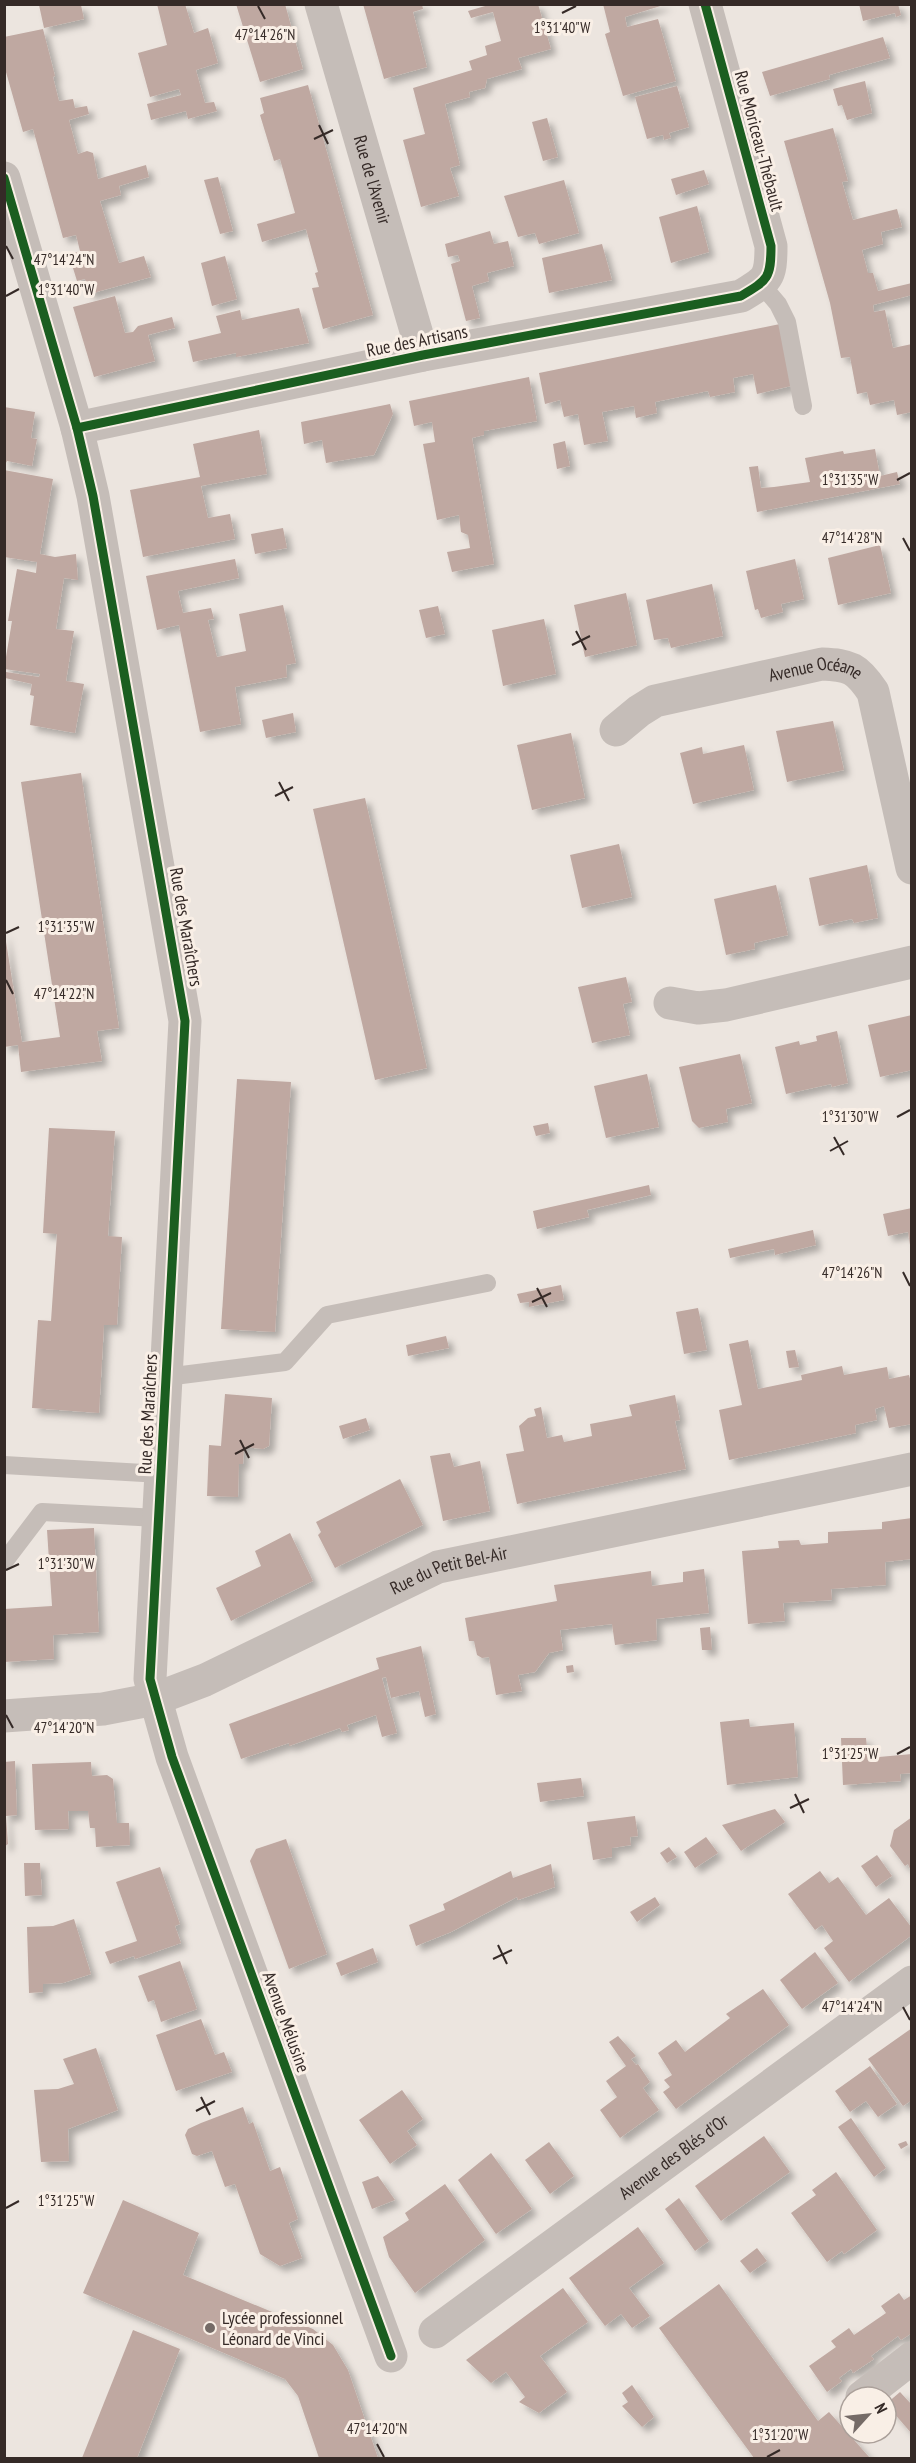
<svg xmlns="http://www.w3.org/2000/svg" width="916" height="2463" viewBox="0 0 916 2463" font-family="'PT Sans Narrow',sans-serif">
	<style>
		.building { fill: #bfa8a1; filter: url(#shadow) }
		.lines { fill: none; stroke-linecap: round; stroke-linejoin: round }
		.service { stroke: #c5bdb8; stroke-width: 18 }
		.minor { stroke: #c5bdb8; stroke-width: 33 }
		.cycleway-casing { stroke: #f9efe6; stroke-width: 13 }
		.cycleway { stroke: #1b5e20; stroke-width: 9 }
		.ticks { fill: none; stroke: #352a27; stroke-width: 2 }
		.poi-dot { fill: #756b67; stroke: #f9efe6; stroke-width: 2 }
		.labels { text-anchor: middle; stroke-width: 6; stroke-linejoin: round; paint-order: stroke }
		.street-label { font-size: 18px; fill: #352a27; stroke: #f9efe6 }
		.poi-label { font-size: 18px; fill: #352a27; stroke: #f9efe6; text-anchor: start }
		.ticks-label { font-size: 15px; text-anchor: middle; fill: #352a27; stroke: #f9efe6; stroke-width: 6; stroke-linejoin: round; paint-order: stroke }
	</style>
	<defs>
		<filter id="shadow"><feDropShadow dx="5.5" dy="5.5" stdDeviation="3" flood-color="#0004"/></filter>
	</defs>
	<rect width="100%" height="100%" fill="#ece5df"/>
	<!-- building -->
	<g class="building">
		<path d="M157 4H185L194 33 208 28 218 63 196 70 205 103 214 102 217 111 188 119 186 111 151 120 147 104 181 95 179 89 150 97 138 53 167 45Z"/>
		<path d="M236 4H285L303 69 260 82Z"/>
		<path d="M363 4H422L423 9 413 12 427 67 384 79Z"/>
		<path d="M492 4H538L551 49 518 58 522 69 487 79 485 88 469 92 470 97 445 104 460 165 450 168 459 196 421 207 403 140 425 134 413 88 472 70 469 61 487 55 485 46 501 41 493 12 471 18 468 11Z"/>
		<path d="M603 4H667L625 17 627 27 658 19 676 81 623 96 605 34 610 32Z"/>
		<path d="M859 4H898L901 15 896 17 895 13 863 21Z"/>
		<path d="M39 5H81L84 19 44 28Z"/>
		<path d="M43 29 55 76 53 77 59 101 73 99 75 108 87 106 89 114 69 120 78 154 87 151 93 153 98 179 146 165 149 177 119 186 121 195 100 201 119 263 144 256 151 277 89 294 85 279 77 281 69 255 80 251 76 235 63 238 33 129 23 132 4 65V37Z"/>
		<path d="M883 37 890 58 829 75 830 79 770 96 762 72Z"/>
		<path d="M865 81 872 113 847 120 842 105 838 106 833 89Z"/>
		<path d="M308 85 373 315 323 329 312 288 319 287 315 273 318 272 306 229 262 242 257 224 295 213 280 159 274 161 260 115 264 113 260 98Z"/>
		<path d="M677 86 689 127 669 133 671 138 664 140 663 135 647 139 635 97Z"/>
		<path d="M547 118 558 157 543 161 532 122Z"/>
		<path d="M833 128 848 181 842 182 853 220 897 209 902 227 881 232 883 244 862 250 868 273H873L878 291 912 283V295L873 305 874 312 885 310 893 348 912 344V412L897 415 894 400 870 405 867 392 857 394 850 357 841 358 830 303 784 141Z"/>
		<path d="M704 170 709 184 676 195 671 179Z"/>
		<path d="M218 177 233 231 220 234 204 180Z"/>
		<path d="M564 180 579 233 539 244 535 233 518 237 504 196Z"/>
		<path d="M697 206 709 252 671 263 659 217Z"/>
		<path d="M490 231 494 244 508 241 514 266 487 273 489 281 472 286 480 318 466 321 451 264 460 261 458 255 448 257 445 244Z"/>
		<path d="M602 244 612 280 549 293 542 258Z"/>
		<path d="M225 256 237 299 212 306 201 263Z"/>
		<path d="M115 296 125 333 133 332 138 326 172 317 175 328 148 335 155 361 94 377 73 307Z"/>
		<path d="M299 308 309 343 252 354 236 357V353L193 362 188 341 221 333 216 316 240 310 242 320Z"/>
		<path d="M780 324 791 386 757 394 753 374 733 378 735 392 710 397 708 391 655 402 657 413 636 418 634 406 602 412 608 441 584 445 578 414 564 417 560 400 545 404 539 373Z"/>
		<path d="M529 377 537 421 484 431V435L472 438 494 564 452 572 447 552 470 548 468 535 461 532 459 515 437 520 423 444 435 442 432 422 414 426 409 401Z"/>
		<path d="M390 404 393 414 374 455 326 463 322 440 304 444 301 422Z"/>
		<path d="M4 407 35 412 31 438 37 439 32 466 7 461 4 467Z"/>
		<path d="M259 430 267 474 201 486 208 518 230 514 235 539 143 557 130 490 200 477 193 444Z"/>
		<path d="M565 441 570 466 557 469 553 444Z"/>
		<path d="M875 449 880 476 897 472 900 484 757 512 749 467 758 466 761 488 774 487 810 482 805 458 843 451 844 454Z"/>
		<path d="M4 470 53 479 40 554 55 557 76 554 78 580 64 578 56 629 74 631 66 681 84 684 75 733 30 725 34 696 30 695 32 684 5 678 6 672 39 677 40 674 4 669 12 621H8L17 569 36 573 37 562 4 557Z"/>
		<path d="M283 528 287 548 255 554 251 534Z"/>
		<path d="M880 545 891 593 838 605 828 558Z"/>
		<path d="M235 559 239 578 178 591 183 613 211 608 214 619 208 620 217 657 246 651 239 614 283 605 296 663 286 665 287 677 235 687 241 724 200 732 179 625 157 630 146 576Z"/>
		<path d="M795 559 804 599 781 604 783 612 761 618 758 609 755 610 746 571Z"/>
		<path d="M712 584 723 636 671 648 668 638 654 640 646 600Z"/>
		<path d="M626 593 637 645 585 657 574 605Z"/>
		<path d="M438 606 445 634 426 638 419 610Z"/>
		<path d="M544 619 556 674 503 686 492 630Z"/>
		<path d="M293 713 296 732 266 738 262 720Z"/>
		<path d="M833 721 844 770 787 782 776 731Z"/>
		<path d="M571 733 585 798 532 810 517 745Z"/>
		<path d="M744 745 754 790 693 804 680 753 702 747 703 754Z"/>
		<path d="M81 773 119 1028 97 1031 102 1061 21 1072 18 1045 4 1047V929L22 1042 60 1037 21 782Z"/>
		<path d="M365 798 427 1068 375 1080 313 809Z"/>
		<path d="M619 844 632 897 582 908 570 855Z"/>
		<path d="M867 865 878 918 854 923 852 919 819 926 809 878Z"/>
		<path d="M776 885 788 935 754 943 755 949 726 955 714 899Z"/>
		<path d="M626 977 632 1002 623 1004 630 1035 592 1043 578 987Z"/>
		<path d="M912 1015V1070L880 1077 868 1025Z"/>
		<path d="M837 1031 848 1083 832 1087 831 1084 786 1094 775 1047 799 1041 800 1045 817 1041 816 1036Z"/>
		<path d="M740 1054 752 1103 726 1109 728 1122 699 1128 692 1121 679 1067Z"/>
		<path d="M647 1074 659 1127 606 1138 594 1086Z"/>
		<path d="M237 1079 291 1082 275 1332 221 1329Z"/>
		<path d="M548 1123 550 1133 536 1136 533 1126Z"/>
		<path d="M49 1128 115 1131 108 1236 122 1237 117 1325H104L99 1413 32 1408 38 1320 51 1321 57 1234 43 1233Z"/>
		<path d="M649 1185 651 1195 587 1210 589 1217 537 1229 533 1211Z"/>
		<path d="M912 1208V1244L910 1245 908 1232 888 1236 883 1214Z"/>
		<path d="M813 1230 816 1245 775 1255 774 1249 730 1258 728 1249Z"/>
		<path d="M561 1285 564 1300 529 1307V1302L520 1303 517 1294Z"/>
		<path d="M698 1308 707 1350 684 1354 676 1312Z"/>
		<path d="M446 1336 449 1348 408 1356 406 1345Z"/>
		<path d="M748 1340 758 1389 802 1380 801 1375 842 1366 844 1375 887 1367 889 1379 909 1375 912 1386V1424L889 1428 884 1406 875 1409 877 1420 855 1425 856 1433 729 1460 719 1410 742 1405 729 1344Z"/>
		<path d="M795 1350 799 1367 789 1368 786 1351Z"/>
		<path d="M225 1394 272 1398 269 1446 263 1449 244 1447 243 1464H239L238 1497 207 1496 209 1445 221 1446Z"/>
		<path d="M675 1395 680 1420 675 1421 686 1469 517 1504 506 1454 524 1451 519 1426 528 1418 536 1416 534 1409 541 1407 547 1438 562 1435 564 1442 592 1436 590 1424 632 1416 629 1405Z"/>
		<path d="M366 1418 370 1430 343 1439 339 1426Z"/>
		<path d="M450 1453 454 1467 480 1461 490 1511 443 1521 430 1456Z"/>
		<path d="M400 1479 423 1525 335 1568 318 1535 321 1532 316 1522Z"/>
		<path d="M912 1518V1559L885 1562 886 1585 831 1589 832 1600 783 1603 785 1621 748 1624 742 1551 779 1548 778 1541 799 1540 801 1545 828 1543V1532L882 1529V1522Z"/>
		<path d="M94 1528 99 1632 53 1635 54 1659 4 1662V1609L52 1606 47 1530Z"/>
		<path d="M290 1533 313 1581 231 1621 216 1588 261 1566 255 1551Z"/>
		<path d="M704 1569 709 1613 656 1619 657 1640 615 1645 612 1624 560 1630 563 1650 549 1653 535 1672 518 1675 522 1691 496 1695 489 1657 482 1658 477 1655 474 1641H469L465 1618 557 1601 554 1585 651 1571 652 1586 683 1582V1572Z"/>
		<path d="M710 1627 712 1650H702L700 1628Z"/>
		<path d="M421 1646 436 1714 425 1717 419 1691 391 1698 386 1677 382 1678 397 1733 382 1737 376 1715 347 1725 349 1730 342 1732 340 1728 289 1746V1743L241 1759 229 1724 379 1669 376 1658Z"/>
		<path d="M573 1665 574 1672 567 1673 566 1666Z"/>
		<path d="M749 1719 750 1727 794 1723 798 1777 727 1785 720 1722Z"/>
		<path d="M841 1738H866L868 1758 912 1754V1773L900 1774 901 1781 843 1785Z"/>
		<path d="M15 1761 17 1815 6 1816 8 1844 4 1847V1762Z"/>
		<path d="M91 1762 92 1776 107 1775 113 1779 117 1823H129L130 1845 96 1847 95 1828H90L88 1811H68L69 1829 35 1830 32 1764Z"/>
		<path d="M581 1778 584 1796 540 1802 537 1783Z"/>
		<path d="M775 1809 785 1822 741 1851 722 1825Z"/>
		<path d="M635 1816 638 1836 630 1837 631 1845 612 1848V1857L593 1860 587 1822Z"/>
		<path d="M912 1817V1874L908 1864 905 1866 890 1846 894 1830Z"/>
		<path d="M706 1837 718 1853 695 1868 684 1852Z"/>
		<path d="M286 1839 327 1954 289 1969 250 1861 256 1849Z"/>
		<path d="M669 1847 677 1857 667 1863 660 1853Z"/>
		<path d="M877 1855 892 1876 876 1887 861 1866Z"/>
		<path d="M24 1863H40L42 1895 25 1896Z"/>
		<path d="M551 1864 555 1887 518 1900 517 1897 451 1932 416 1946 409 1925 445 1910 443 1904 511 1871 513 1878Z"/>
		<path d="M160 1867 180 1924 175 1926 181 1943 135 1959 134 1956 110 1964 105 1952 137 1941 116 1882Z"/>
		<path d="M820 1871 829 1883 838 1877 866 1915 889 1898 912 1928V1935L849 1982 824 1948 833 1941 822 1925 815 1930 788 1894Z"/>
		<path d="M655 1897 660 1905 637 1922 630 1912Z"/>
		<path d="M74 1919 91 1974 63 1983 43 1984V1992L29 1993 27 1927 53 1926Z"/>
		<path d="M373 1948 378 1962 341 1976 336 1963Z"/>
		<path d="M815 1952 838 1983 802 2009 780 1980Z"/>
		<path d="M180 1961 197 2009 161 2022 154 2000 148 2002 138 1976Z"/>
		<path d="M763 1989 789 2025 676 2109 663 2092 670 2087 664 2080 672 2075 658 2053 676 2040 685 2052 730 2018 726 2014Z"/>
		<path d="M201 2019 215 2055 224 2052 232 2072 176 2091 156 2035Z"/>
		<path d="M912 2028V2100L903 2106 868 2059Z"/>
		<path d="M618 2036 636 2056 631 2059 636 2065 638 2064 650 2082 643 2088 659 2110 620 2138 600 2110 617 2097 606 2081 626 2066 609 2042Z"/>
		<path d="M96 2048 118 2110 68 2129 69 2161 41 2162 34 2090 58 2089 74 2084 63 2059Z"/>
		<path d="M870 2066 897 2104 878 2117 866 2101 850 2112 835 2091Z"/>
		<path d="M402 2090 423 2119 407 2131 417 2145 390 2164 359 2120Z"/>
		<path d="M243 2107 249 2124 253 2122 270 2171 280 2167 298 2219 289 2223 302 2258 280 2266 260 2254 235 2184 225 2187 212 2151 197 2156 192 2154 185 2135 188 2129 201 2123Z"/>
		<path d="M851 2118 886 2168 874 2177 838 2127Z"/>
		<path d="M764 2136 790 2172 721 2221 695 2186Z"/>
		<path d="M906 2141 908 2145 901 2149 898 2144Z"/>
		<path d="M549 2142 574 2176 550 2194 525 2160Z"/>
		<path d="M491 2153 532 2209 496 2234 458 2180Z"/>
		<path d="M836 2172 877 2230 844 2254 842 2251 827 2262 791 2213 816 2195 812 2190Z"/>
		<path d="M378 2176 395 2200 372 2209 362 2182Z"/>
		<path d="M445 2184 485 2240 415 2293 389 2257 383 2237 409 2220 405 2213Z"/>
		<path d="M679 2198 709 2241 695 2251 665 2209Z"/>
		<path d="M123 2200 199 2233 183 2275 313 2329 333 2345 348 2370 378 2458H319L298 2396 285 2379 83 2293Z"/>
		<path d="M638 2227 664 2263 629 2288 650 2316 632 2328 621 2314 605 2326 569 2278Z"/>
		<path d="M757 2248 767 2261 750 2273 740 2261Z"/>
		<path d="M719 2284 818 2421 829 2412 870 2458H754L659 2328Z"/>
		<path d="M563 2288 588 2322 540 2356 567 2392 539 2413 519 2402 525 2397 506 2372 491 2383 466 2360Z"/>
		<path d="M899 2293 904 2300 912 2295V2333L901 2340 898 2336 871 2356 874 2359 853 2373 851 2369 839 2378 842 2381 827 2392 809 2366 836 2347 831 2341 849 2328 854 2335 886 2313 881 2306Z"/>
		<path d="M133 2330 180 2349 137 2458H82Z"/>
		<path d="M632 2385 654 2417 642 2427 622 2406 628 2402 622 2393Z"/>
		<path d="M900 2392 912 2405V2434L886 2404Z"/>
	</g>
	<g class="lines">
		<!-- service -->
		<g class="service">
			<path d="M761 284 778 304 787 322 803 406"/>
			<path d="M166 1377 285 1362 327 1315 487 1283"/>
			<path d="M4 1465 161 1474"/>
			<path d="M4 1562 42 1512 158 1518"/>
		</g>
		<!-- minor -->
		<g class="minor">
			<path id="s1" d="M321 4 423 355"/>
			<path d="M4 178 77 428 93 496 185 1021 150 1679 172 1757 391 2356"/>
			<path d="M77 428 423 355 741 296C768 280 771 278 771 246L705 4"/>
			<path id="s2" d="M616 730 639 711 655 701 822 664C850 665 857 668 873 692L912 868"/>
			<path d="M670 1003 698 1008 726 1005 912 962"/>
			<path id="s3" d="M4 1716 103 1709 155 1699 205 1680 438 1567 912 1469"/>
			<path id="s4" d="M435 2332 912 1982"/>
			<path d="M862 2397 912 2358"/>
		</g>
		<defs>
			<g id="cycleway">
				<path d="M4 178 77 428 93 496 185 1021 150 1679 172 1757 391 2356"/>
				<path d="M77 428 423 355 741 296C768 280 771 278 771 246L705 4"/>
			</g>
		</defs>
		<!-- cycleway casing -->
		<use href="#cycleway" class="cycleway-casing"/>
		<!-- cycleway -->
		<use href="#cycleway" class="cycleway"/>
	</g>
	<!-- ticks -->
	<path class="ticks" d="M258 6 265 19M562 13 576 6M319 125 328 144M314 139 333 130M6 246 13 259M6 296 19 289M897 480 910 473M903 538 910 551M576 631 586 650M572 645 590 636M279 782 289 801M275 796 293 787M6 933 19 927M6 980 13 994M897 1117 910 1110M834 1137 844 1155M830 1151 848 1141M903 1272 910 1286M537 1288 547 1307M532 1302 551 1293M240 1440 249 1458M235 1454 254 1444M6 1570 19 1564M6 1715 13 1728M897 1754 910 1747M795 1794 804 1813M790 1808 809 1799M498 1945 507 1964M493 1959 512 1950M903 2007 910 2020M201 2097 210 2115M196 2111 215 2101M6 2208 19 2201M377 2444 384 2457M767 2457 780 2450"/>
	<!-- markers -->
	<circle class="poi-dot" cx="210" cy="2328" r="6"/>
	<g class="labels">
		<!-- street labels -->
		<g class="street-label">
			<text transform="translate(759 141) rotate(75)" y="6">Rue Moriceau-Thébault</text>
			<text dy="6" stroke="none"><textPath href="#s1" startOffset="183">Rue de l'Avenir</textPath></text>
			<text transform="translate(417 341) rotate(-11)" y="6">Rue des Artisans</text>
			<text dy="6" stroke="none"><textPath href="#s2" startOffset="213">Avenue Océane</textPath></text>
			<text transform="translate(186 927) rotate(80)" y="6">Rue des Maraîchers</text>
			<text transform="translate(148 1414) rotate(-87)" y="6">Rue des Maraîchers</text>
			<text dy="6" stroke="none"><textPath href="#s3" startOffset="474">Rue du Petit Bel-Air</textPath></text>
			<text transform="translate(286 2022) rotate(70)" y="6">Avenue Mélusine</text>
			<text dy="6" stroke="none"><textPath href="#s4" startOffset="296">Avenue des Blés d'Or</textPath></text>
		</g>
		<!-- poi labels -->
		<g class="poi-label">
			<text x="222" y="2324">Lycée professionnel<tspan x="222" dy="21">Léonard de Vinci</tspan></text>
		</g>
	</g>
	<g class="ticks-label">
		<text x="562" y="33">1°31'40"W</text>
		<text x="265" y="40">47°14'26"N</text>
		<text x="64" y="265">47°14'24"N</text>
		<text x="66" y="295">1°31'40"W</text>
		<text x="850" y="485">1°31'35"W</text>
		<text x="852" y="543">47°14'28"N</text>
		<text x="66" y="932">1°31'35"W</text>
		<text x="64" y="999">47°14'22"N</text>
		<text x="850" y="1122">1°31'30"W</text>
		<text x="852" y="1278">47°14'26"N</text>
		<text x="66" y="1569">1°31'30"W</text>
		<text x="64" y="1733">47°14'20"N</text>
		<text x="850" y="1759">1°31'25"W</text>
		<text x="852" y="2012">47°14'24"N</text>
		<text x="66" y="2206">1°31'25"W</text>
		<text x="377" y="2434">47°14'20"N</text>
		<text x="780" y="2440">1°31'20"W</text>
	</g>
	<!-- border -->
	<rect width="916" height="2463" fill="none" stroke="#352a27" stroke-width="12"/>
	<!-- north arrow -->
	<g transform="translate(868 2415) rotate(63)"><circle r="28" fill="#f9efe6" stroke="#aba09a" stroke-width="1.5"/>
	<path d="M0-4.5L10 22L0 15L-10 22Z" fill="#756b67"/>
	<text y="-9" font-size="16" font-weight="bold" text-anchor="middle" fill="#352a27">N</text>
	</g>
</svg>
